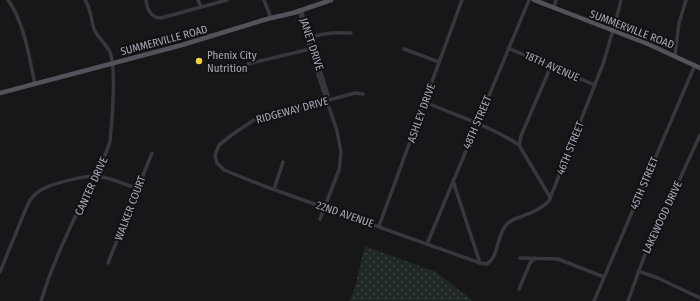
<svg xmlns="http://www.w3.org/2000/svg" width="700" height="301" viewBox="0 0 700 301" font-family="'Fira Sans Condensed',sans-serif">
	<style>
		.grass { fill: url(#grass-dots) }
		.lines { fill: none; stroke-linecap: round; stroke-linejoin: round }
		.minor { stroke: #37373d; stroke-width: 3.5 }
		.major { stroke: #53535c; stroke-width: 4.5 }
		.poi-dot { fill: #f1d635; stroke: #121113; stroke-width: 1.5 }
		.labels { text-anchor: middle; stroke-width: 4; stroke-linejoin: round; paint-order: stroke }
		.street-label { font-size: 11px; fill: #a8aab8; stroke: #121113 }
		.poi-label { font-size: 11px; fill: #a8aab8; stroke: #121113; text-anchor: start }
	</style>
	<defs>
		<pattern id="grass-dots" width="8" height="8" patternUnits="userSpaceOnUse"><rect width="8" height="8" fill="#202823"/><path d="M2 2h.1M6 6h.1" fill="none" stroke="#3e4441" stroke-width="1.8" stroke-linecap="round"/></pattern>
	</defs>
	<rect width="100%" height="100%" fill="#171618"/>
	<!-- grass -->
	<path class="grass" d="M365 246 436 272 473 301H349L354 291Z"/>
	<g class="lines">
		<!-- minor -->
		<g class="minor">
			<path d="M8 0C25 24 29 57 35 84"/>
			<path d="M146 0C147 9 151 18 161 18L227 0"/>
			<path d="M198 0 201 7"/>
			<path d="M264 0 271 18"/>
			<path d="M554 7 556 0"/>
			<path d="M299 10 312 57 337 131 341 152 339 170 320 219"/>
			<path d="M299 10 302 13 328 95 326 101"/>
			<path d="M309 38C322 33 337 32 351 33"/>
			<path d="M508 48 595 85"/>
			<path d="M404 49 439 62"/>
			<path d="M675 55 679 23 686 0"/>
			<path d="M248 64 310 49"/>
			<path d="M363 94 355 93 254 120 233 134 219 145 215 155 217 163 224 170 264 186 480 263 487 264C500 255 496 234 508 223 512 219 519 218 525 215 534 212 542 208 549 201L603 64 616 20 621 0"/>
			<path d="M425 102C455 115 492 127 519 145L550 197"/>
			<path d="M519 145 521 136 551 66"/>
			<path d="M453 181 480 263"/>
			<path d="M274 189 283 162"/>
			<path d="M379 226 462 0"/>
			<path d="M427 244 529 0"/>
			<path d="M520 258 558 259 604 277"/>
			<path d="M108 263 152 153"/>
			<path d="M638 271 658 278 700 298"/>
			<path d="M0 272 27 206C30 199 34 194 41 190 50 184 86 175 97 176 111 178 125 184 138 189"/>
			<path d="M519 289 530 263 535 258"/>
			<path d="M41 301C54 258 75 218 94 177 100 165 107 154 110 141 112 120 117 71 110 52 106 44 98 38 94 29 91 19 91 9 85 0"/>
			<path d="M594 301 695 65"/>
			<path d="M628 301 644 257 700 135"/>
		</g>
		<!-- major -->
		<g class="major">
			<path d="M534 0 648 44 700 68"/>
			<path d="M0 93 182 45 267 19 293 13 331 0"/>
		</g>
	</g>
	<!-- markers -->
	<circle class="poi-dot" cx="199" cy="61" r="4"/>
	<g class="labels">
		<!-- street labels -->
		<g class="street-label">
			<text transform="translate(632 29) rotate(21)" y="4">SUMMERVILLE ROAD</text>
			<text transform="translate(164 40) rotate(-15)" y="4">SUMMERVILLE ROAD</text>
			<text transform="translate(312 44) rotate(72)" y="4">JANET DRIVE</text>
			<text transform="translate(552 66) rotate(24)" y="4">18TH AVENUE</text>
			<text transform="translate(292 110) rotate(-15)" y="4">RIDGEWAY DRIVE</text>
			<text transform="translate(421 113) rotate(-70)" y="4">ASHLEY DRIVE</text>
			<text transform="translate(477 122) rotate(-67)" y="4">48TH STREET</text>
			<text transform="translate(570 148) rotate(-68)" y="4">46TH STREET</text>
			<text transform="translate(644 183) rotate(-67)" y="4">45TH STREET</text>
			<text transform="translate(91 186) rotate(-65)" y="4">CANTER DRIVE</text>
			<text transform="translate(130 208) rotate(-69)" y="4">WALKER COURT</text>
			<text transform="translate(345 214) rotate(19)" y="4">22ND AVENUE</text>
			<text transform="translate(662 217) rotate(-65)" y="4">LAKEWOOD DRIVE</text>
		</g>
		<!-- poi labels -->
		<g class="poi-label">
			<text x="207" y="59">Phenix City<tspan x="207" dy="13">Nutrition</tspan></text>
		</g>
	</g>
</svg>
